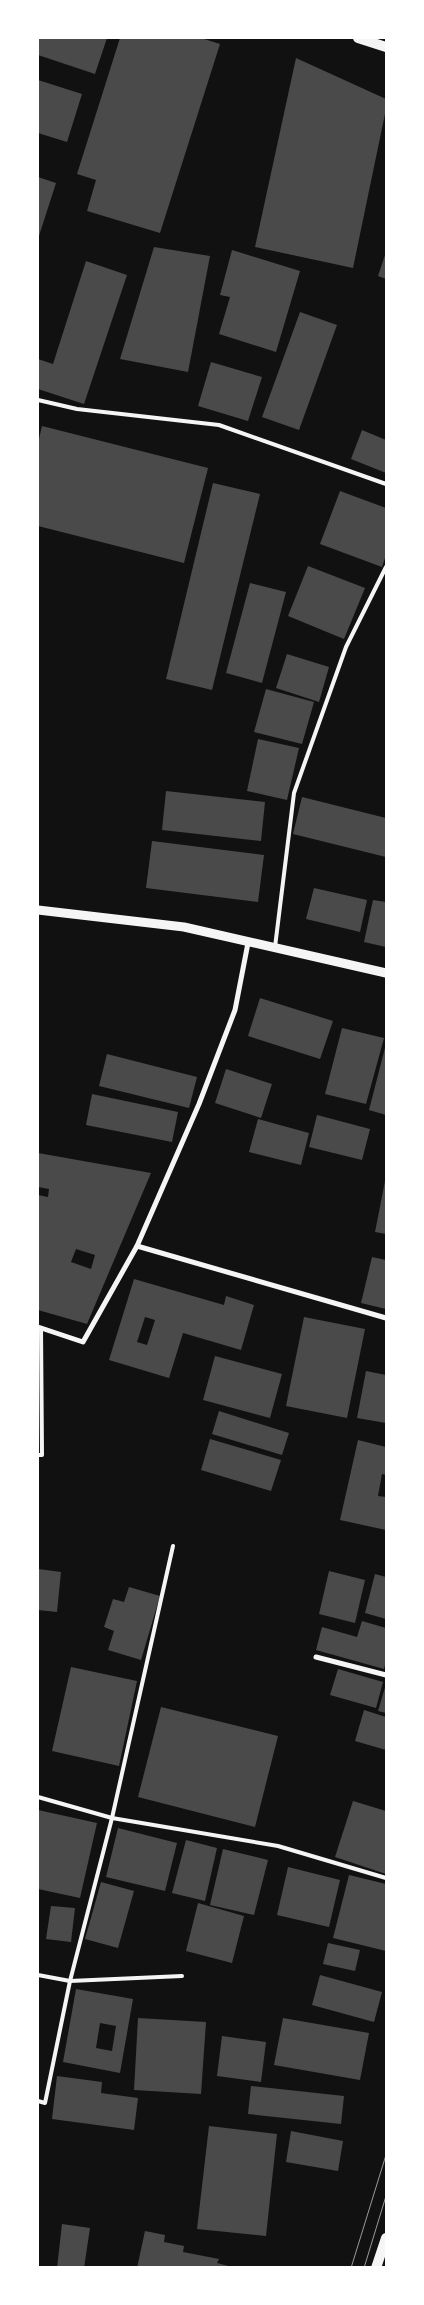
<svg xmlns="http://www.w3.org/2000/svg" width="424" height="2305" viewBox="0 0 424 2305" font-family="'Roboto Serif',serif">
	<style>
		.building { fill: #4a4a4a; fill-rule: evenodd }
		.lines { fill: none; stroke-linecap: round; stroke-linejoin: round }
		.service { stroke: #f5f5f5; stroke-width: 4 }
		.minor { stroke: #f5f5f5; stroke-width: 5 }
		.tertiary { stroke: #f5f5f5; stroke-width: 9 }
		.secondary { stroke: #f5f5f5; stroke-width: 10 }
		.tram { stroke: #9a9a9a; stroke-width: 1 }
	</style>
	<rect width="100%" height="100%" fill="#111"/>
	<!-- building -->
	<g class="building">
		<path d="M38 38H107L95 74 38 55Z"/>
		<path d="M120 38H201L220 44 160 233 87 211 96 180 77 174Z"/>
		<path d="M296 58 386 99V109L353 268 255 247Z"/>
		<path d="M38 80 82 94 67 142 38 133Z"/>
		<path d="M38 177 56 183 38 239Z"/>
		<path d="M154 247 210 256 188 372 120 359Z"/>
		<path d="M232 250 300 271 276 352 219 334 230 297 220 295Z"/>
		<path d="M386 252V279L378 276Z"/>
		<path d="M86 261 127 275 84 404 38 389V359L53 364Z"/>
		<path d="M300 312 337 325 299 430 262 417Z"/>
		<path d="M211 362 262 377 248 421 198 406Z"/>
		<path d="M42 426 208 468 184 563 38 526V443Z"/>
		<path d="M362 430 386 440V473L351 459Z"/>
		<path d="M213 483 260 494 212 690 166 679Z"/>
		<path d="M340 491 386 508V555L382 567 320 544Z"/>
		<path d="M308 566 365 588 344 639 288 616Z"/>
		<path d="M250 583 286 592 262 683 226 673Z"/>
		<path d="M287 654 329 667 319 702 276 688Z"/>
		<path d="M266 689 314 702 302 744 254 732Z"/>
		<path d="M258 739 299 748 287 800 247 791Z"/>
		<path d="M166 791 265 802 261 841 162 830Z"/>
		<path d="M302 797 386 818V857L293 834Z"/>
		<path d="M152 841 264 855 258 902 146 888Z"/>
		<path d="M314 888 367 900 360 932 306 919Z"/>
		<path d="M373 900 386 902V947L364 942Z"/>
		<path d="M260 998 333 1021 320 1059 248 1036Z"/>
		<path d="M342 1028 384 1038 366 1104 325 1094Z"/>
		<path d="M386 1044V1115L369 1110Z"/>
		<path d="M107 1054 197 1077 189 1108 99 1086Z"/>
		<path d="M226 1069 272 1084 261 1118 215 1103Z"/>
		<path d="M92 1094 178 1112 172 1142 86 1125Z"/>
		<path d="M317 1115 370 1129 362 1160 309 1147Z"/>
		<path d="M258 1119 309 1133 301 1165 249 1152Z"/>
		<path d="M38 1153 151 1173 87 1324 38 1310V1195L48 1197 49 1189 38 1187ZM76 1249 95 1255 91 1269 71 1262Z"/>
		<path d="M386 1176V1234L375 1232Z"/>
		<path d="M372 1257 386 1260V1309L361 1303Z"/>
		<path d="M134 1279 224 1305 226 1296 254 1305 241 1350 183 1333 169 1378 109 1360ZM145 1317 155 1320 147 1345 137 1342Z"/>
		<path d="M304 1317 365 1329 347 1418 286 1406Z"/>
		<path d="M215 1356 282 1374 270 1418 203 1400Z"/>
		<path d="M366 1371 386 1375V1423L357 1418Z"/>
		<path d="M219 1411 289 1433 282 1455 212 1434Z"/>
		<path d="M210 1439 281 1460 271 1491 201 1470Z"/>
		<path d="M358 1440 386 1447V1475L382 1474 378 1496 386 1497V1530L340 1520Z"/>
		<path d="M38 1569 61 1572 57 1612 38 1610Z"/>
		<path d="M329 1571 365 1580 355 1623 319 1614Z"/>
		<path d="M375 1574 386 1577V1619L365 1613Z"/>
		<path d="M129 1587 160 1596 141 1660 108 1650 114 1631 104 1627 113 1599 124 1602Z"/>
		<path d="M362 1621 386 1628V1661L384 1669 316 1650 322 1627 357 1637Z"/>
		<path d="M71 1667 137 1681 119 1766 52 1751Z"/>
		<path d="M338 1669 383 1682 376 1708 330 1695Z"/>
		<path d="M386 1684V1713L378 1711Z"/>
		<path d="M161 1707 278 1736 255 1827 138 1797Z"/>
		<path d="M364 1710 386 1717V1750L355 1741Z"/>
		<path d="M353 1801 386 1811V1874L335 1857Z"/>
		<path d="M38 1810 97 1823 80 1898 38 1889Z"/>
		<path d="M118 1828 177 1843 165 1891 106 1877Z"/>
		<path d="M186 1840 217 1848 205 1901 172 1893Z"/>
		<path d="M223 1849 268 1860 254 1915 210 1905Z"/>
		<path d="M288 1867 340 1880 329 1927 277 1915Z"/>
		<path d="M349 1875 386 1884V1951L333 1938Z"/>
		<path d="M101 1882 134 1891 118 1948 85 1939Z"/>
		<path d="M198 1903 244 1916 232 1963 186 1951Z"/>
		<path d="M51 1906 75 1908 71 1942 46 1939Z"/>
		<path d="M328 1943 360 1950 355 1971 323 1964Z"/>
		<path d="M320 1975 382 1992 374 2022 312 2005Z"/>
		<path d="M76 1989 133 1999 120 2073 63 2062ZM100 2023 116 2026 112 2051 96 2048Z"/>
		<path d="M138 2018 206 2022 201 2094 134 2090Z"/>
		<path d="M283 2018 369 2033 360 2080 274 2065Z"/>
		<path d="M222 2036 266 2042 261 2082 217 2076Z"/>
		<path d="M57 2076 102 2082 101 2093 138 2098 134 2130 52 2119Z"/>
		<path d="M251 2086 344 2096 341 2124 248 2114Z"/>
		<path d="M209 2126 277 2134 266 2236 197 2229Z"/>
		<path d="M291 2131 343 2141 338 2171 286 2162Z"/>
		<path d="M62 2224 90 2228 84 2268H57Z"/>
		<path d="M145 2231 165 2235 164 2242 184 2246 183 2252 219 2259 217 2263 236 2268H137Z"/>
	</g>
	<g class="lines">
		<!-- service -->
		<g class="service">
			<path d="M38 400 77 409 219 425 386 484"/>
			<path d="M275 947 294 793 346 647 386 567"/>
			<path d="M38 1455H42L41 1328"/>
			<path d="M38 1797 112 1818 278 1846 386 1878"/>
			<path d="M38 1975 70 1981 182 1976"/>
			<path d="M38 2101 45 2103 70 1981 112 1818 173 1546"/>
		</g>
		<!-- minor -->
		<g class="minor">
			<path d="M137 1246 386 1318"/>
			<path d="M38 1327 83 1342 137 1246 199 1104 235 1010 248 943"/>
			<path d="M316 1657 386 1675"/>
		</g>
		<!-- tertiary -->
		<path class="tertiary" d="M38 910 184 927 386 973"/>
		<!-- secondary -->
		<g class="secondary">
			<path d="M358 38 386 47"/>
			<path d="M376 2268 386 2238"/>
		</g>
		<!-- tram -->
		<g class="tram">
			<path d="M351 2268 386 2155"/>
			<path d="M364 2268 386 2196"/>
		</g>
	</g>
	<!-- border -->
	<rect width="424" height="2305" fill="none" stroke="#ffffff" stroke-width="78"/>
</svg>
